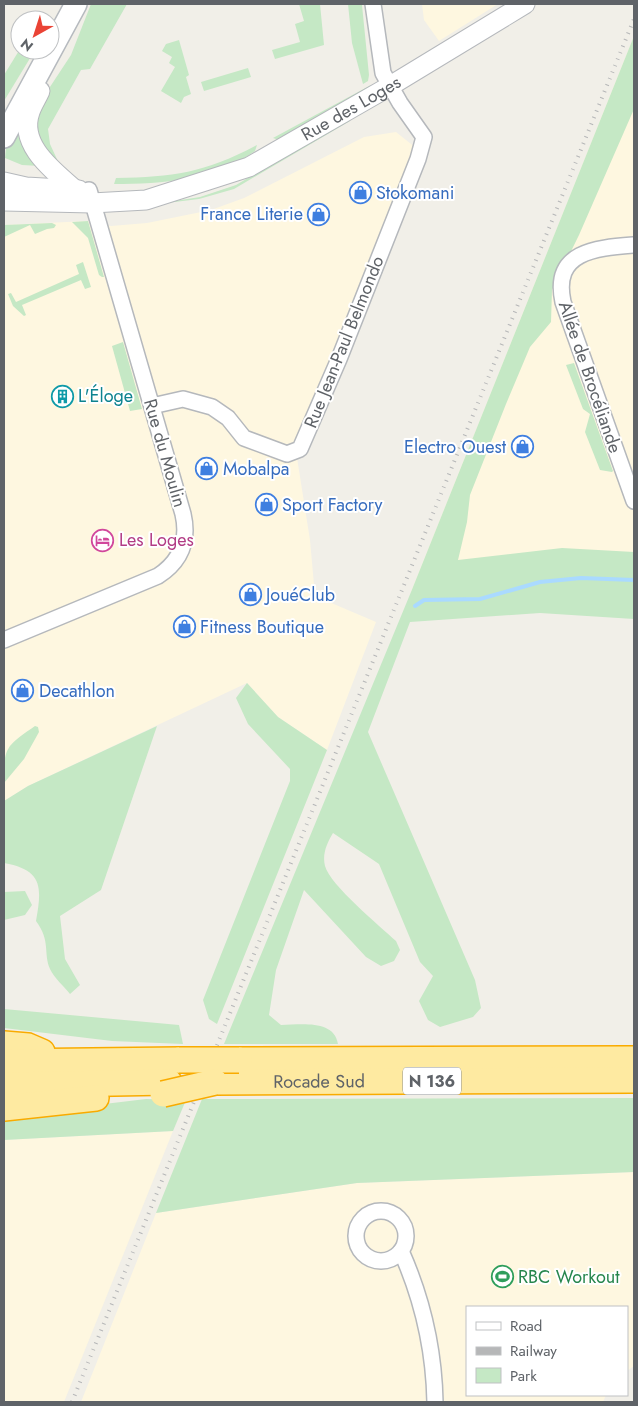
<svg xmlns="http://www.w3.org/2000/svg" width="638" height="1406" viewBox="0 0 638 1406" font-family="Jost,sans-serif">
	<style>
		.commercial { fill: #fef7e0 }
		.green { fill: #c5e8c5 }
		.lines { fill: none; stroke-linecap: round; stroke-linejoin: round }
		.stream { stroke: #aadaff; stroke-width: 4 }
		.minor-casing { stroke: #b5b8bc; stroke-width: 18 }
		.tertiary-casing { stroke: #b5b8bc; stroke-width: 21 }
		.secondary-casing { stroke: #b6babf; stroke-width: 24 }
		.trunk-casing { stroke: #f9ab00; stroke-width: 28 }
		.minor { stroke: #fff; stroke-width: 15 }
		.tertiary { stroke: #fff; stroke-width: 19 }
		.secondary { stroke: #fff; stroke-width: 21 }
		.trunk { stroke: #feeaa1; stroke-width: 25 }
		.rail { stroke: #b6b7b8; stroke-width: 4; stroke-dasharray: 1 6; stroke-linecap: butt }
		.trunk-bridge-casing { stroke: #f9ab00; stroke-width: 28; stroke-linecap: butt }
		.trunk-bridge { stroke: #feeaa1; stroke-width: 25 }
		.labels { text-anchor: middle; stroke-width: 4; stroke-linejoin: round; paint-order: stroke }
		.shield { fill: #fff; stroke: #8f9295; stroke-width: 1 }
		.shield-label { font-size: 16px; font-weight: bold; fill: #5f6368 }
		.street-label { font-size: 18px; fill: #5f6368; stroke: #fff }
		.shop-label { font-size: 18px; fill: #366cbe; stroke: #fff; text-anchor: start }
		.culture-label { font-size: 18px; fill: #0d838f; stroke: #fff; text-anchor: start }
		.hotel-label { font-size: 18px; fill: #b23c85; stroke: #fff; text-anchor: start }
		.leisure-label { font-size: 18px; fill: #27864d; stroke: #fff; text-anchor: start }
	</style>
	<rect width="100%" height="100%" fill="#f1efe8"/>
	<!-- commercial -->
	<g class="commercial">
		<path d="M422 4H498L439 41 424 20Z"/>
		<path d="M634 36V558L411 592Z"/>
		<path d="M396 132 416 148 295 445 310 540 315 596 376 622 327 750 278 717 247 683 28 786 4 801V225L88 221 111 226 147 223 211 210 244 198 364 137Z"/>
		<path d="M173 1131 64 1402H4V1140Z"/>
		<path d="M634 1172V1366L627 1371V1307H467V1395H606L603 1402H81L156 1213 357 1183Z"/>
	</g>
	<!-- green -->
	<g class="green">
		<path d="M91 4H127L90 69 81 70 48 129 50 144 61 168 39 142 35 118 46 93 71 55Z"/>
		<path d="M299 4H320L324 45 275 59 272 50 300 42 295 24 304 21Z"/>
		<path d="M348 4 362 5 369 75 368 81 363 84 352 43Z"/>
		<path d="M634 36V109L579 235 552 290 551 322 530 347 506 404 470 495 467 522 458 560 562 548 634 552V619L540 613 410 622 368 732 475 980 481 1008 473 1017 440 1027 428 1020 419 1001 433 976 420 962 379 864 333 833C327 843 322 854 325 866 330 885 380 926 396 941L400 950 394 961 381 966 366 957 304 890 276 970 269 1015 281 1025C300 1025 334 1019 338 1044H224L411 592Z"/>
		<path d="M179 40 189 75 186 77 191 94 184 97 181 103 161 91 175 67 169 63 172 57 162 51 166 44Z"/>
		<path d="M20 49 35 50 4 101V75Z"/>
		<path d="M248 68 251 77 204 91 201 82Z"/>
		<path d="M371 85 367 91 279 140 273 138Z"/>
		<path d="M26 113 40 166 22 165 5 158 6 148Z"/>
		<path d="M349 118 350 121 234 189 199 199 142 206 200 197 236 185Z"/>
		<path d="M257 145 255 151C214 180 163 184 114 184L116 178C174 177 204 173 257 145Z"/>
		<path d="M88 221 104 277H102L99 275 88 238 72 222Z"/>
		<path d="M52 223 56 225 54 228 47 229 35 234 30 225 4 237V225Z"/>
		<path d="M83 262 91 287 85 289 81 280 22 305 26 315 24 316 13 306 8 294 11 293 16 302 79 274 76 265Z"/>
		<path d="M123 342 142 409 130 411 112 346Z"/>
		<path d="M574 363 613 471 612 472 600 470 585 432 590 414 583 409 566 365Z"/>
		<path d="M247 683 278 717 327 750 217 1024 209 1019 203 1000 290 781V769L248 724 236 698Z"/>
		<path d="M35 726 38 727 39 732 24 759 4 783C4 747 5 747 35 726Z"/>
		<path d="M157 726 101 890 60 916 65 959 80 985 70 994C64 986 54 978 50 969 43 953 51 941 36 921 42 887 43 870 4 863V801L28 786Z"/>
		<path d="M25 891 32 905 25 915 4 920V892Z"/>
		<path d="M4 1009 179 1025 183 1044 112 1041 4 1028Z"/>
		<path d="M634 1098V1172L357 1183 156 1213 202 1099Z"/>
		<path d="M146 1099 186 1100 173 1131 4 1140V1116Z"/>
	</g>
	<g class="lines">
		<!-- stream -->
		<path class="stream" d="M415 606 424 600 480 599 540 582 581 578 634 580"/>
		<defs>
			<g id="minor">
				<path d="M634 245C596 248 552 251 563 302L634 501"/>
				<path d="M152 406 183 399 212 407 228 418 244 438 287 454 300 449 339 359 418 159 424 137 400 103 383 73 373 4"/>
				<path d="M4 640 158 576C181 561 189 540 183 514L89 190"/>
				<circle cx="381" cy="1236" r="25"/>
				<path d="M401 1251C422 1298 434 1350 435 1402"/>
			</g>
			<g id="tertiary">
				<path d="M40 91C37 98 32 105 30 112 18 145 54 171 74 189"/>
				<path d="M4 182 26 187 79 190"/>
				<path id="s1" d="M4 201 92 203 146 200 249 167 390 86 525 4"/>
			</g>
			<path id="secondary" d="M4 137 76 4"/>
			<g id="trunk">
				<path d="M4 1044 28 1046 42 1052"/>
				<path d="M239 1060 634 1059"/>
				<path d="M4 1062 179 1060"/>
				<path id="s2" d="M215 1082 634 1080"/>
				<path d="M4 1085 169 1082"/>
				<path d="M4 1108 96 1098"/>
			</g>
		</defs>
		<!-- minor casing -->
		<use href="#minor" class="minor-casing"/>
		<!-- tertiary casing -->
		<use href="#tertiary" class="tertiary-casing"/>
		<!-- secondary casing -->
		<use href="#secondary" class="secondary-casing"/>
		<!-- trunk casing -->
		<use href="#trunk" class="trunk-casing"/>
		<!-- minor -->
		<use href="#minor" class="minor"/>
		<!-- tertiary -->
		<use href="#tertiary" class="tertiary"/>
		<!-- secondary -->
		<use href="#secondary" class="secondary"/>
		<!-- trunk -->
		<use href="#trunk" class="trunk"/>
		<!-- rail -->
		<path class="rail" d="M72 1402 634 19"/>
		<defs>
			<g id="trunk-bridge">
				<path d="M179 1060H239"/>
				<path d="M163 1094 215 1082"/>
			</g>
		</defs>
		<!-- trunk-bridge casing -->
		<use href="#trunk-bridge" class="trunk-bridge-casing"/>
		<!-- trunk-bridge -->
		<use href="#trunk-bridge" class="trunk-bridge"/>
	</g>
	<!-- icons -->
	<defs>
		<symbol id="shop-ring" viewBox="-11 -11 22 22"><circle r="9.5" fill="#fff" stroke="#3f7fe0" stroke-width="1.5"/><path d="M-5-2.5h2.3a2.7 3.5 0 0 1 5.4 0H5L5.5 6h-11ZM-1.5-2.5h3a1.5 2.3 0 0 0-3 0Z" fill="#3f7fe0"/></symbol>
		<symbol id="building-ring" viewBox="-11 -11 22 22"><circle r="9.5" fill="#fff" stroke="#0f9aa8" stroke-width="1.5"/><path d="M-4-6H4V6H1V3H-1V6H-4ZM-2.5-4.3h1.7v1.8h-1.7ZM.8-4.3h1.7v1.8H.8ZM-2.5-1h1.7V.8h-1.7ZM.8-1h1.7V.8H.8Z" fill="#0f9aa8"/></symbol>
		<symbol id="hotel-ring" viewBox="-11 -11 22 22"><circle r="9.5" fill="#fff" stroke="#d1479c" stroke-width="1.5"/><path d="M-6-4.5h1.5V1H6V5H4.5V3h-9V5H-6ZM-4 0a1.8 1.8 0 1 1 3.6 0ZM.5 0V-2.5h3Q6-2.5 6 0Z" fill="#d1479c"/></symbol>
		<symbol id="stadium-ring" viewBox="-11 -11 22 22"><circle r="9.5" fill="#fff" stroke="#2e9e5b" stroke-width="1.5"/><path d="M0-5a6.5 5 0 1 0 0 10a6.5 5 0 1 0 0-10ZM-3.5-1.8h7v3.6h-7Z" fill="#2e9e5b"/></symbol>
	</defs>
	<g fill-rule="evenodd">
		<use href="#shop-ring" x="348" y="180" width="25" height="25"/>
		<use href="#shop-ring" x="306" y="202" width="25" height="25"/>
		<use href="#building-ring" x="50" y="384" width="25" height="25"/>
		<use href="#shop-ring" x="510" y="434" width="25" height="25"/>
		<use href="#shop-ring" x="194" y="456" width="25" height="25"/>
		<use href="#shop-ring" x="254" y="492" width="25" height="25"/>
		<use href="#hotel-ring" x="90" y="528" width="25" height="25"/>
		<use href="#shop-ring" x="238" y="582" width="25" height="25"/>
		<use href="#shop-ring" x="172" y="614" width="25" height="25"/>
		<use href="#shop-ring" x="10" y="678" width="25" height="25"/>
		<use href="#stadium-ring" x="490" y="1264" width="25" height="25"/>
	</g>
	<g class="labels">
		<!-- shield labels -->
		<rect class="shield" x="403" y="1067.5" width="58" height="27" rx="4"/>
		<g class="shield-label">
			<text x="432" y="1087">N 136</text>
		</g>
		<!-- street labels -->
		<g class="street-label">
			<text dy="6" stroke="none"><textPath href="#s1" startOffset="368">Rue des Loges</textPath></text>
			<text transform="translate(344 342) rotate(-68)" y="6">Rue Jean-Paul Belmondo</text>
			<text transform="translate(590 377) rotate(71)" y="6">Allée de Brocéliande</text>
			<text transform="translate(165 453) rotate(74)" y="6">Rue du Moulin</text>
			<text dy="6" stroke="none"><textPath href="#s2" startOffset="104">Rocade Sud</textPath></text>
		</g>
		<!-- shop labels -->
		<g class="shop-label">
			<text x="376" y="199">Stokomani</text>
			<text x="303" y="220" text-anchor="end">France Literie</text>
			<text x="506" y="453" text-anchor="end">Electro Ouest</text>
			<text x="223" y="475">Mobalpa</text>
			<text x="282" y="511">Sport Factory</text>
			<text x="266" y="601">JouéClub</text>
			<text x="200" y="633">Fitness Boutique</text>
			<text x="39" y="697">Decathlon</text>
		</g>
		<!-- culture labels -->
		<g class="culture-label">
			<text x="78" y="402">L'Éloge</text>
		</g>
		<!-- hotel labels -->
		<g class="hotel-label">
			<text x="119" y="546">Les Loges</text>
		</g>
		<!-- leisure labels -->
		<g class="leisure-label">
			<text x="518" y="1283">RBC Workout</text>
		</g>
	</g>
	<!-- border -->
	<rect width="638" height="1406" fill="none" stroke="#5f6368" stroke-width="10"/>
	<!-- legend -->
	<rect x="466" y="1306" width="162" height="90" fill="#ffffff" stroke="#bfc1c3"/>
	<rect x="476" y="1322" width="25" height="8" fill="#ffffff" stroke="#bfc1c3"/>
	<text x="510" y="1331" font-size="15" fill="#5f6368">Road</text>
	<rect x="476" y="1347" width="25" height="8" fill="#b6b7b8" stroke="#bfc1c3"/>
	<text x="510" y="1356" font-size="15" fill="#5f6368">Railway</text>
	<rect x="476" y="1368" width="25" height="15" fill="#c5e8c5" stroke="#bfc1c3"/>
	<text x="510" y="1381" font-size="15" fill="#5f6368">Park</text>
	<!-- north arrow -->
	<g transform="translate(35 35) rotate(219)"><circle r="24" fill="#ffffff" stroke="#bfc1c3"/>
	<path d="M0-4L9 19L0 12L-9 19Z" fill="#ea4335"/>
	<text y="-8" font-size="14" font-weight="bold" text-anchor="middle" fill="#5f6368">N</text>
	</g>
</svg>
